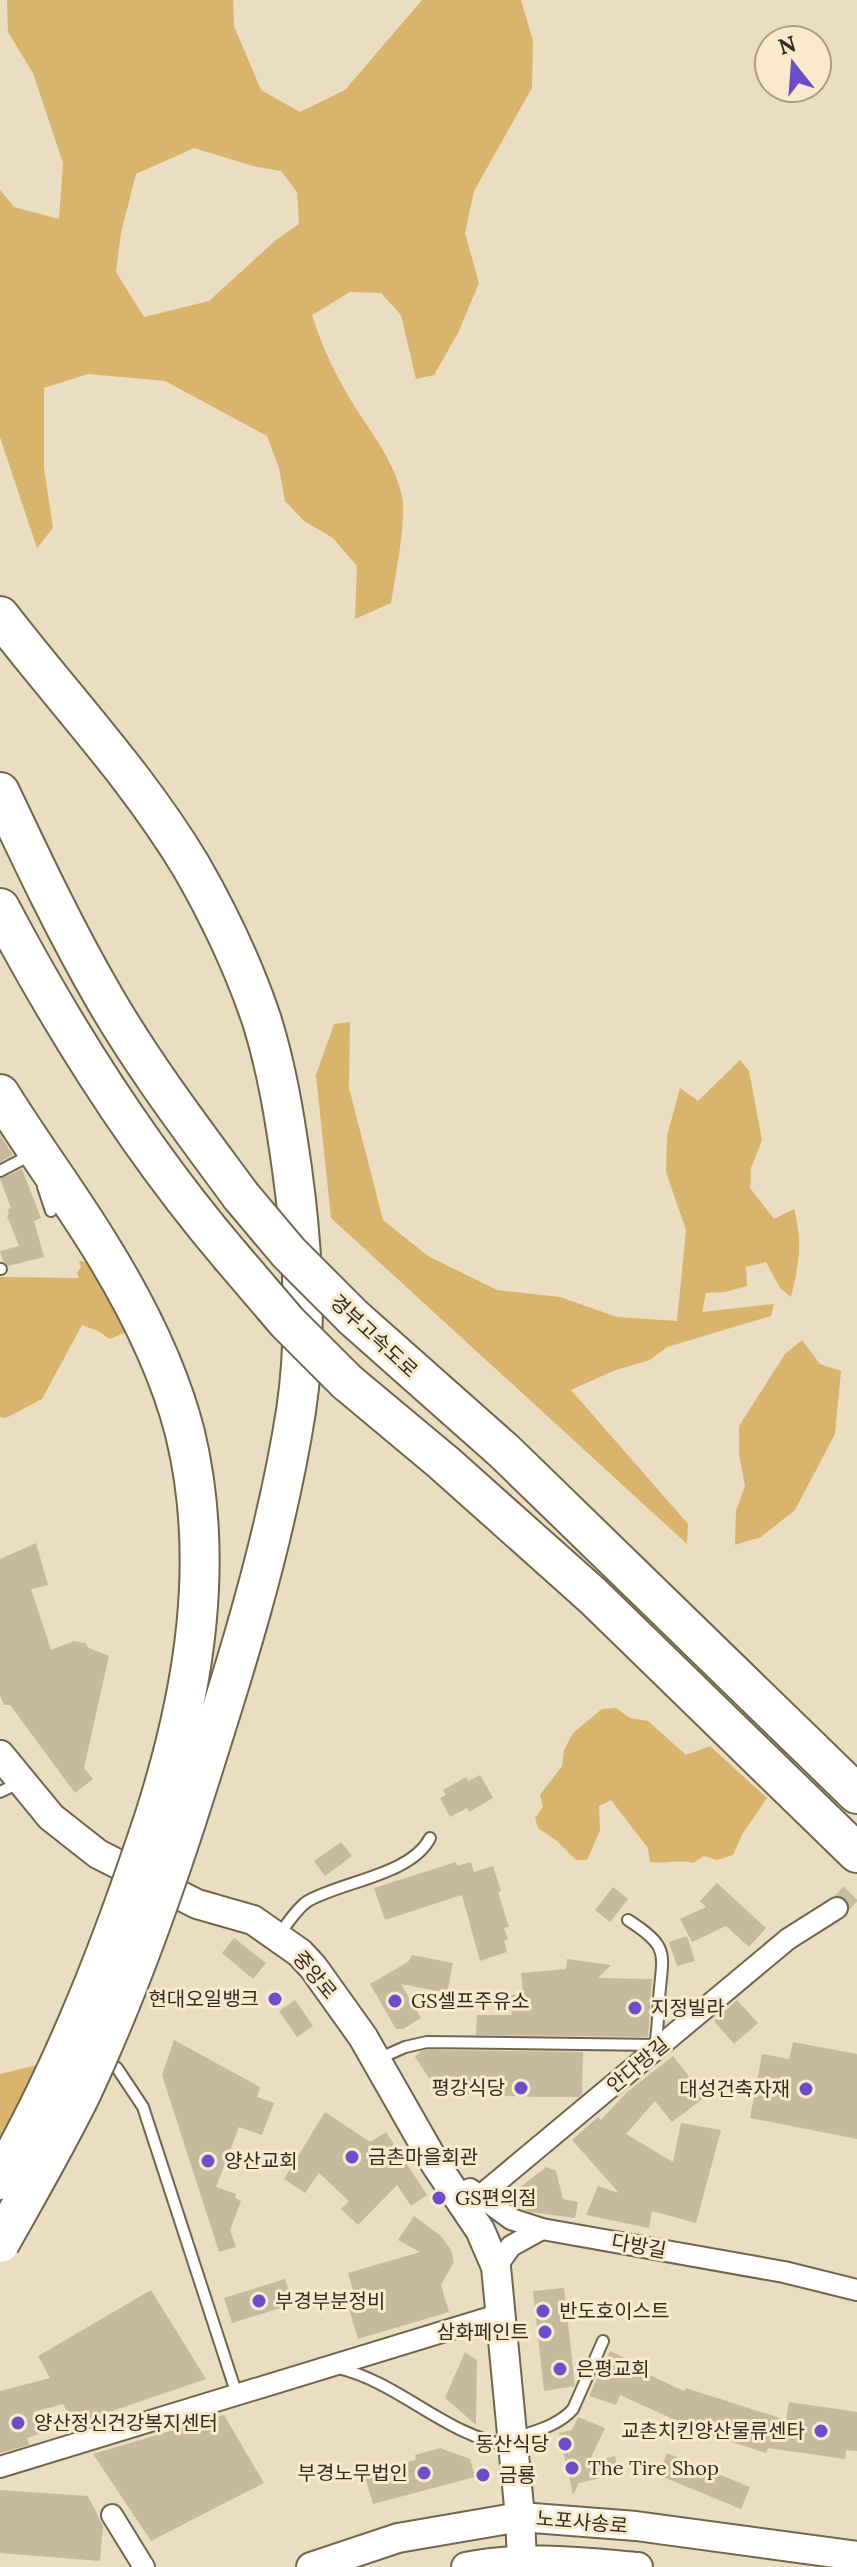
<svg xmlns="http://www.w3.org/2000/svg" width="857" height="2567" viewBox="0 0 857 2567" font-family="Lora,'Noto Sans KR',serif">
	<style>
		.green { fill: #d8b46c; fill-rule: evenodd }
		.building { fill: #c7b99e }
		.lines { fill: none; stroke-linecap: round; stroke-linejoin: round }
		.minor-tunnel { stroke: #c6baa1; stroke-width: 20; stroke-dasharray: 20 10; stroke-linecap: butt }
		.service-casing { stroke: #71654c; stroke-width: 14 }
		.minor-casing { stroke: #71654c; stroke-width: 24 }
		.secondary-casing { stroke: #71654c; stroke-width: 32 }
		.motorway-casing { stroke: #71654c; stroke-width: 42 }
		.service { stroke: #fff; stroke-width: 10 }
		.minor { stroke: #fff; stroke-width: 20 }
		.secondary { stroke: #fff; stroke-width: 28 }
		.motorway { stroke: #fff; stroke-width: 38 }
		.motorway-bridge-casing { stroke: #71654c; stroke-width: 42; stroke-linecap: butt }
		.motorway-bridge { stroke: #fff; stroke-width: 38 }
		.poi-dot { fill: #6e4ec8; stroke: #f9eace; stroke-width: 3 }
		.labels { text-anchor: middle; stroke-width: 6; stroke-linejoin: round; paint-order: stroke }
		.street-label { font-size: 20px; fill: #322c21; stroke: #f9eace }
		.poi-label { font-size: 20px; fill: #322c21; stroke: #f9eace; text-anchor: start }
	</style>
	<rect width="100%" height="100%" fill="#ebddc1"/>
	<!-- green -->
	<g class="green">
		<path d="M7 0H233L234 26 261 90 300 112 345 90 422 0H521L533 41 532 88 474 191 465 233 479 283 458 333 434 375 416 379 401 315 381 293 350 292 312 315C322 348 338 380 357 410 375 438 392 459 401 492 408 514 395 578 391 603L355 619 357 566 333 538 304 521 285 501 279 468 267 436 165 381 88 374 44 388V468L53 528 37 548 0 437V190L14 207 59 219 63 163 33 73 8 32ZM194 148 253 166 281 171 297 192 299 224 276 240 209 301 144 317 116 272 121 233 136 174Z"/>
		<path d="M350 1022 349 1088 383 1220 428 1256 497 1290 560 1297 617 1317 677 1321 686 1230 666 1172 667 1136 680 1088 698 1101 740 1060 749 1071 762 1140 751 1168 750 1188 774 1219 794 1209C803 1242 799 1264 791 1297L780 1288 766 1262 746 1267 747 1286 725 1292 706 1293 702 1312 774 1304 771 1316 667 1347 650 1360 613 1371 571 1390 688 1524 687 1544 331 1218 316 1075 334 1024Z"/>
		<path d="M79 1261 87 1262C106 1280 117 1308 126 1332L110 1339 98 1331 82 1325 42 1399 6 1418 0 1417V1277L79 1278 77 1273 81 1267Z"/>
		<path d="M802 1340 820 1364 841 1371 835 1434 795 1510 761 1537 735 1545 736 1511 745 1486 739 1454V1426L785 1354Z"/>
		<path d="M616 1708 630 1718 648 1721 686 1755 710 1746 767 1798 743 1833 733 1855 717 1860 704 1856 693 1863C679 1859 665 1864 650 1862L648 1848 611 1800 599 1806 600 1831 587 1860H576L557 1841 538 1828 535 1818 543 1807 540 1795 562 1766 564 1750 573 1733 602 1709Z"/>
		<path d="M41 2064 77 2073 0 2210V2074Z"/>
	</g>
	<!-- building -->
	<g class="building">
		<path d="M0 1135 13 1155 0 1162Z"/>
		<path d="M22 1169 41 1218 34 1221 44 1257 8 1266 3 1261 0 1251 19 1246 7 1216 9 1213 8 1209 11 1208 0 1179Z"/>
		<path d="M36 1543 48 1585 31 1589 51 1650 74 1641 85 1643 89 1648 109 1656 84 1768 93 1779 75 1793 10 1705H4L0 1696V1559Z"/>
		<path d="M480 1775 493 1798 469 1812 467 1808 450 1817 440 1798 446 1795 443 1790 466 1777 468 1781Z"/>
		<path d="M341 1842 352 1856 325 1876 314 1861Z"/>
		<path d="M456 1862 457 1866 471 1862 474 1872 493 1866 501 1891 498 1892 509 1927 504 1928 508 1939 504 1941 507 1952 480 1961 462 1895 385 1920 374 1888Z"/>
		<path d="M717 1883 766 1928 749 1947 726 1926 692 1942 680 1919 706 1907 700 1901Z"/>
		<path d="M613 1887 628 1899 610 1922 595 1910Z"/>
		<path d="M687 1936 695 1961 677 1966 669 1942Z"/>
		<path d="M234 1938 266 1963 253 1979 222 1953Z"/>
		<path d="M412 1955 453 1963 447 1993 401 1984 421 2018 403 2029H396L370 1984 408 1962Z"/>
		<path d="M567 1959 611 1965 598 1978 652 1979 648 2037 476 2035 477 2015H512L508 1996 523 1993 521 1973 566 1969Z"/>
		<path d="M295 2000 313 2026 297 2037 279 2011Z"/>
		<path d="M737 2000 758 2023 734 2044 714 2021Z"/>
		<path d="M174 2040 260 2087 257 2097 274 2103 262 2135 239 2127 216 2187 236 2194 235 2198 241 2201 230 2230 236 2247 219 2252 162 2075Z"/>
		<path d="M793 2042 857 2054V2139L750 2118 762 2054 789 2059Z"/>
		<path d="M428 2050 583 2052 582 2094 579 2097H537L439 2093 415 2057 421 2051Z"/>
		<path d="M673 2056 705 2097 672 2122 655 2101 626 2134 673 2162 681 2123 721 2130 696 2223 652 2211 649 2228 586 2215 598 2186 619 2193 572 2140 598 2117 601 2120 626 2093Z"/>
		<path d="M325 2112 370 2142 386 2132 427 2195 411 2206 397 2185 358 2225 341 2209 349 2201 319 2173 305 2193 284 2179Z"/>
		<path d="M546 2167 556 2171 563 2199 578 2202 575 2218 530 2212 510 2202 513 2193Z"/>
		<path d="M414 2216 441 2236 451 2250 454 2262 441 2285 449 2312 358 2339 349 2309 358 2306 348 2273 420 2252 398 2240Z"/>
		<path d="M285 2279 293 2304 232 2323 224 2298Z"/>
		<path d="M564 2288 575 2386 544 2391 533 2291Z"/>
		<path d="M151 2290 206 2379 74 2424 63 2404 33 2412 39 2434 27 2438 29 2445 0 2453V2391L50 2378 38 2356Z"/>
		<path d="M610 2351 636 2363 634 2366 639 2370 684 2391 686 2388 786 2420 789 2402 857 2412V2451L846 2450 845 2459 768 2448 766 2453 674 2424 675 2420 620 2395 616 2405 589 2396Z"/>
		<path d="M465 2352 477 2360 476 2425 445 2398Z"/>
		<path d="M224 2415 264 2483 151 2541 93 2454Z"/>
		<path d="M578 2417 605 2428 589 2462 615 2456 619 2474 579 2483 573 2495 559 2433 572 2430Z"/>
		<path d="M440 2448 470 2459 475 2477 373 2504 364 2473 416 2460 415 2455Z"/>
		<path d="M667 2453 750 2487 741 2509 658 2475Z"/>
		<path d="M0 2490 88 2496 103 2526 100 2561 0 2553Z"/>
	</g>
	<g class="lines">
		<!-- minor-tunnel -->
		<path class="minor-tunnel" d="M837 1908 857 1887"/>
		<defs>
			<g id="service">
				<path d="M0 1171 23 1159"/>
				<path d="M43 1187 51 1211"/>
				<path d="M0 1269H1"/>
				<path d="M0 1792 19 1783"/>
				<path d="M628 1920C672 1948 662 1954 659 2000 658 2016 658 2030 655 2045"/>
				<path d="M279 1935C287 1924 297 1908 308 1901 343 1881 411 1875 430 1838"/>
				<path d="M103 2059 117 2068 143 2107 237 2395"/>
				<path d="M378 2059 405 2047 427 2042 658 2045"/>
				<path d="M338 2368C401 2383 445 2436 511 2446"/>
				<path d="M515 2438C535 2431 558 2426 573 2409L603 2341"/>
			</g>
			<g id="minor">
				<path d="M470 2189 511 2219 542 2229 784 2272 857 2290"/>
				<path d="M480 2196 788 1939 837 1908"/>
				<path d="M496 2267 511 2246 542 2229"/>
				<path d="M0 2467 501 2314"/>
				<path d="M112 2515 144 2567"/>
			</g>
			<g id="secondary">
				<path d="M0 1755 51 1817 98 1854 197 1904 253 1920 300 1953 313 1967 363 2037 436 2165 480 2230 496 2267 520 2517 522 2561"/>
				<path d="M311 2567 398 2538 520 2517 636 2526 857 2556"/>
				<path d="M466 2567C523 2555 581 2562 638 2567"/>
			</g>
			<g id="motorway">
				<path d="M0 616C64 699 137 776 191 866 218 913 245 970 262 1021 277 1069 285 1119 292 1169 303 1248 308 1331 296 1411 274 1551 229 1688 186 1822"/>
				<path d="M0 792C33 862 66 932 105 999 145 1068 194 1132 241 1196"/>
				<path d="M0 908C65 1031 139 1148 229 1254"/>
				<path d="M0 1094C31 1144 66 1191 97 1241 134 1300 168 1366 185 1433 216 1561 194 1692 155 1815"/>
				<path d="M354 1318 504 1451 857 1794"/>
				<path d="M347 1382 444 1463 593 1596 857 1853"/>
			</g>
		</defs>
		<!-- service casing -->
		<use href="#service" class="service-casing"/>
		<!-- minor casing -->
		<use href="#minor" class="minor-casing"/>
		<!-- secondary casing -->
		<use href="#secondary" class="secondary-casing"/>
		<!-- motorway casing -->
		<use href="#motorway" class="motorway-casing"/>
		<!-- service -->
		<use href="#service" class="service"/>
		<!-- minor -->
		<use href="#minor" class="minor"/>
		<!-- secondary -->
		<use href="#secondary" class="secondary"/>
		<!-- motorway -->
		<use href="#motorway" class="motorway"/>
		<defs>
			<g id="motorway-bridge">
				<path d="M241 1196 289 1253 354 1318"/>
				<path d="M229 1254 287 1322 347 1382"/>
				<path d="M0 2180C66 2064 113 1942 155 1815"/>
				<path d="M0 2243C28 2193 57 2143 82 2092 123 2004 156 1914 186 1822"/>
			</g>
		</defs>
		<!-- motorway-bridge casing -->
		<use href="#motorway-bridge" class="motorway-bridge-casing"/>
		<!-- motorway-bridge -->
		<use href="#motorway-bridge" class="motorway-bridge"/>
	</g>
	<!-- markers -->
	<g class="poi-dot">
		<circle cx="275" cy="1999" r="8"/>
		<circle cx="395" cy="2001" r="8"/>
		<circle cx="635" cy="2008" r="8"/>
		<circle cx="521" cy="2088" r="8"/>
		<circle cx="806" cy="2089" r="8"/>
		<circle cx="352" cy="2157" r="8"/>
		<circle cx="208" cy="2161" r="8"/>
		<circle cx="439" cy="2198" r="8"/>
		<circle cx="259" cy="2301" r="8"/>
		<circle cx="543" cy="2311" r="8"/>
		<circle cx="545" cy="2332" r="8"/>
		<circle cx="560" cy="2369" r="8"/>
		<circle cx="18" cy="2423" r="8"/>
		<circle cx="821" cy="2431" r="8"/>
		<circle cx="565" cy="2444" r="8"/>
		<circle cx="572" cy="2468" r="8"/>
		<circle cx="424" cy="2473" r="8"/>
		<circle cx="483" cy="2475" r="8"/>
	</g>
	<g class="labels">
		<!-- street labels -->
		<g class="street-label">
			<text transform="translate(374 1336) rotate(43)" y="7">경부고속도로</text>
			<text transform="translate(315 1975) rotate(50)" y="7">중앙로</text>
			<text transform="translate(638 2065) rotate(-40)" y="7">안다방길</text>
			<text transform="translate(639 2246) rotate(10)" y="7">다방길</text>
			<text transform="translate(582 2522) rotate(5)" y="7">노포사송로</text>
		</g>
		<!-- poi labels -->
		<g class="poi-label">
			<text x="259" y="2006" text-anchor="end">현대오일뱅크</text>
			<text x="411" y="2008">GS셀프주유소</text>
			<text x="651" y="2015">지정빌라</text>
			<text x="505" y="2095" text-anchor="end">평강식당</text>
			<text x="790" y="2096" text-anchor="end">대성건축자재</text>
			<text x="368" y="2164">금촌마을회관</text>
			<text x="224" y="2168">양산교회</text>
			<text x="455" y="2205">GS편의점</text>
			<text x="275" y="2308">부경부분정비</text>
			<text x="559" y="2318">반도호이스트</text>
			<text x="529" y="2339" text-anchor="end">삼화페인트</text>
			<text x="576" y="2376">은평교회</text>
			<text x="34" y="2430">양산정신건강복지센터</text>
			<text x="805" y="2438" text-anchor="end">교촌치킨양산물류센타</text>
			<text x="549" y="2451" text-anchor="end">동산식당</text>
			<text x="588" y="2475">The Tire Shop</text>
			<text x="408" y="2480" text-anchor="end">부경노무법인</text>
			<text x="499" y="2482">금룡</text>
		</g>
	</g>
	<!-- north arrow -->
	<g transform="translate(793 64) rotate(343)"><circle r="38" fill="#f9eace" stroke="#a99e89" stroke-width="2"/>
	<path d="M0-6L14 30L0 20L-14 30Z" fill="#6e4ec8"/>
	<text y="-12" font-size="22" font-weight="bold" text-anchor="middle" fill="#322c21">N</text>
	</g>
</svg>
